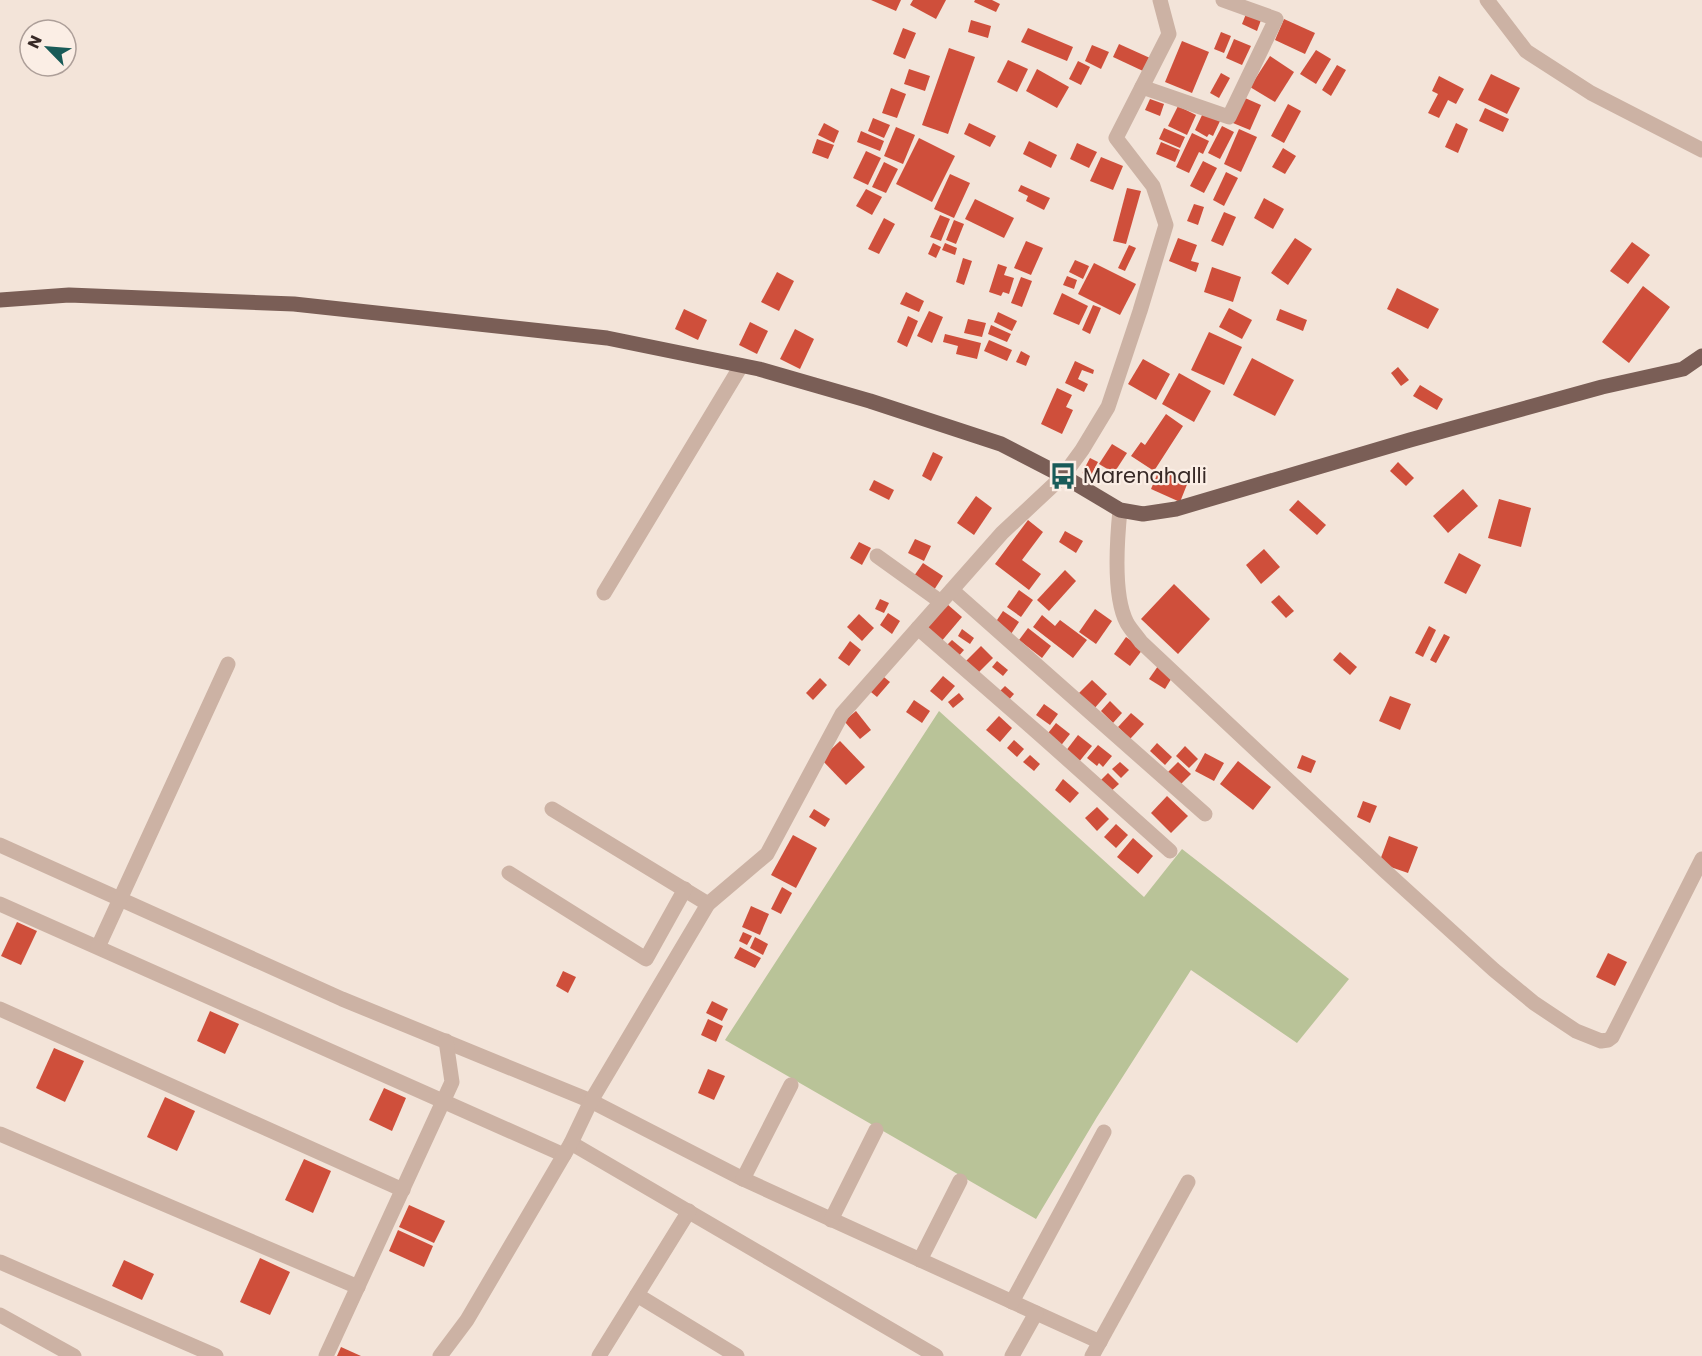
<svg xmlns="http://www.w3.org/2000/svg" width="1702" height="1356" viewBox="0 0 1702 1356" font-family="Poppins,sans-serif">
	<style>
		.green { fill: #b9c398 }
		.building { fill: #cf4f3b }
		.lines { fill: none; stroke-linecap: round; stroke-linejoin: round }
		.minor { stroke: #ccb2a4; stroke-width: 15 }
		.major { stroke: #7a5e56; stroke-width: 15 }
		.labels { text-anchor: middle; stroke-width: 4.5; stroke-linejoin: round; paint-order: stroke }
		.poi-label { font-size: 21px; fill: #372926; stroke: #fbeee5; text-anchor: start }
	</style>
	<rect width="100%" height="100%" fill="#f3e4d9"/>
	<!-- green -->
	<path class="green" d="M939 711 1144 897 1182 849 1349 979 1297 1043 1191 970 1097 1117 1036 1219 725 1040Z"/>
	<!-- building -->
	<g class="building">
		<path d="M871 0H901L896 11Z"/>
		<path d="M913 0H946L936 19 910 5Z"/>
		<path d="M975 0H992L1000 4 996 12 974 2Z"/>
		<path d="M1246 14 1261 20 1257 31 1242 24Z"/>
		<path d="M1284 19 1315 33 1305 54 1275 40Z"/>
		<path d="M971 20 991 26 988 38 968 32Z"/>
		<path d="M903 28 916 33 905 59 893 54Z"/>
		<path d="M1028 28 1073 47 1067 61 1021 42Z"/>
		<path d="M1221 32 1231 36 1224 53 1214 49Z"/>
		<path d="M1234 39 1251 46 1242 65 1226 58Z"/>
		<path d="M1182 41 1209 52 1192 93 1165 82Z"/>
		<path d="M1119 44 1150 58 1143 71 1113 57Z"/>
		<path d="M1092 45 1109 52 1101 69 1085 61Z"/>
		<path d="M949 48 975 57 948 134 922 125Z"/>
		<path d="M1316 50 1331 59 1316 84 1300 74Z"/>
		<path d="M1270 56 1294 72 1275 102 1250 87Z"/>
		<path d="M1008 60 1028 69 1017 92 997 82Z"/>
		<path d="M1078 61 1090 67 1081 85 1069 79Z"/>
		<path d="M1337 65 1346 70 1331 96 1322 90Z"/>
		<path d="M909 69 930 76 925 91 904 84Z"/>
		<path d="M1037 69 1069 87 1057 108 1026 91Z"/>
		<path d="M1221 73 1230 78 1219 98 1210 93Z"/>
		<path d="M1491 74 1520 88 1507 114 1478 100Z"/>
		<path d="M1439 76 1464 89 1456 104 1448 100 1439 118 1428 113 1438 94 1432 91Z"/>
		<path d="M891 88 906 94 897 118 882 113Z"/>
		<path d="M1245 98 1261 105 1250 130 1233 123Z"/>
		<path d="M1150 99 1164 104 1160 116 1145 110Z"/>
		<path d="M1288 104 1301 111 1284 143 1271 136Z"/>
		<path d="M1178 106 1196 115 1187 135 1168 126Z"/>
		<path d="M1485 108 1509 119 1503 132 1479 121Z"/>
		<path d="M1203 113 1220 121 1213 136 1209 134 1207 137 1195 130Z"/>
		<path d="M873 118 890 125 884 138 868 131Z"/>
		<path d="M824 123 839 131 834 143 818 135Z"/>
		<path d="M969 123 996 136 990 147 964 134Z"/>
		<path d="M1456 123 1468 129 1458 153 1445 147Z"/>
		<path d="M1222 126 1234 132 1220 159 1208 153Z"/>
		<path d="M896 127 915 135 903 164 884 156Z"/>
		<path d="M1164 128 1185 137 1180 148 1159 139Z"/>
		<path d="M1239 129 1257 137 1241 172 1224 164Z"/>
		<path d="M861 131 884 141 880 151 857 142Z"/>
		<path d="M1192 133 1209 141 1203 154 1199 152 1189 173 1176 167Z"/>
		<path d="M919 138 955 156 932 202 896 184Z"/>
		<path d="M817 139 834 145 828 159 812 153Z"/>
		<path d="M1029 141 1057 155 1051 168 1023 154Z"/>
		<path d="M1161 142 1180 150 1175 162 1156 154Z"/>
		<path d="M1077 143 1097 152 1089 168 1070 159Z"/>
		<path d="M1283 148 1296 156 1285 174 1272 167Z"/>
		<path d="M866 151 881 158 868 185 853 178Z"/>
		<path d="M1101 157 1123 166 1113 190 1090 181Z"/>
		<path d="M1203 161 1217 168 1204 193 1190 186Z"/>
		<path d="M884 162 898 169 886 193 872 187Z"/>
		<path d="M1226 172 1238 178 1224 206 1213 200Z"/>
		<path d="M950 174 970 183 954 218 934 209Z"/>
		<path d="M1021 185 1050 198 1044 210 1026 201 1028 196 1018 191Z"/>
		<path d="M1127 188 1141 191 1126 244 1113 241Z"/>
		<path d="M866 189 882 197 872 215 856 206Z"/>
		<path d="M1264 198 1284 209 1273 229 1254 218Z"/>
		<path d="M975 199 1014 218 1004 238 965 219Z"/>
		<path d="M1194 204 1204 207 1198 225 1187 221Z"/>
		<path d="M1224 212 1236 217 1223 246 1211 241Z"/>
		<path d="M940 215 950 219 941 241 930 237Z"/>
		<path d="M884 218 895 224 879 254 868 249Z"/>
		<path d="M954 220 964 224 956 244 946 240Z"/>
		<path d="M1178 238 1197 245 1191 261 1199 263 1196 272 1169 261Z"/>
		<path d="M1295 238 1312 249 1288 285 1271 273Z"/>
		<path d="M1026 241 1043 248 1031 275 1014 268Z"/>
		<path d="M1632 242 1650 255 1628 284 1610 271Z"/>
		<path d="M933 243 941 247 936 258 928 254Z"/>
		<path d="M945 243 957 248 955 255 942 250Z"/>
		<path d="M1129 245 1136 248 1125 271 1118 268Z"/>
		<path d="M963 258 972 261 964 285 956 282Z"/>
		<path d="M1075 260 1089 266 1083 279 1069 272Z"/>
		<path d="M1094 263 1136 284 1120 315 1078 294Z"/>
		<path d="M998 264 1007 267 1004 275 1014 278 1009 294 1003 292 1001 296 989 292Z"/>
		<path d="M1212 267 1241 277 1233 302 1204 292Z"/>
		<path d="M777 272 794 281 779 311 761 302Z"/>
		<path d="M1067 276 1077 280 1074 289 1063 285Z"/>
		<path d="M1021 277 1032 281 1022 307 1011 303Z"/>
		<path d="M1643 286 1670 307 1629 363 1602 342Z"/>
		<path d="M1397 288 1439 309 1428 329 1387 309Z"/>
		<path d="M906 292 924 301 919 312 900 304Z"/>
		<path d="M1062 293 1088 306 1079 325 1053 314Z"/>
		<path d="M1093 305 1101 308 1090 334 1082 330Z"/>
		<path d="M1229 308 1252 320 1242 339 1219 327Z"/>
		<path d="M684 309 707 320 698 340 675 329Z"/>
		<path d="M1280 309 1307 320 1303 331 1276 320Z"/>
		<path d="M929 311 943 317 932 343 917 336Z"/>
		<path d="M998 312 1017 321 1012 331 994 322Z"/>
		<path d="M908 316 918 321 907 347 897 342Z"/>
		<path d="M968 319 986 323 982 337 964 333Z"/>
		<path d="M750 322 768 331 757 354 739 345Z"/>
		<path d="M991 325 1011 334 1007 342 988 334Z"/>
		<path d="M795 329 814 339 800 369 780 359Z"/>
		<path d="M1209 332 1242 347 1224 385 1191 370Z"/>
		<path d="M945 334 981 343 977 359 956 354 958 346 943 342Z"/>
		<path d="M989 340 1012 350 1007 361 984 351Z"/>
		<path d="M1021 351 1030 356 1026 366 1016 362Z"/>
		<path d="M1252 358 1294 380 1275 416 1233 395Z"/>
		<path d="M1143 359 1170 374 1156 400 1128 384Z"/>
		<path d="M1075 361 1094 370 1093 374 1082 370 1078 379 1088 384 1084 392 1065 383Z"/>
		<path d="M1398 367 1409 380 1401 386 1391 373Z"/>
		<path d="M1179 373 1211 391 1194 422 1162 404Z"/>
		<path d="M1420 385 1443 399 1437 410 1413 396Z"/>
		<path d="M1057 388 1072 395 1066 407 1073 410 1062 434 1041 424Z"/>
		<path d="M1166 414 1183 426 1154 471 1131 456 1141 442 1145 445Z"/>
		<path d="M1112 444 1127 453 1114 473 1099 464Z"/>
		<path d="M933 452 943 457 931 481 922 476Z"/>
		<path d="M1090 458 1098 462 1090 477 1082 473Z"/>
		<path d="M1398 462 1414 478 1406 486 1390 471Z"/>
		<path d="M1159 470 1188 482 1180 502 1151 489Z"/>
		<path d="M874 480 894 490 889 500 869 490Z"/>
		<path d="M1463 489 1478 506 1448 533 1433 516Z"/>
		<path d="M976 496 992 508 974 535 957 523Z"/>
		<path d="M1499 499 1531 508 1521 547 1488 538Z"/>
		<path d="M1298 500 1326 525 1317 535 1289 510Z"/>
		<path d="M1028 520 1043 532 1022 560 1041 574 1029 590 995 564Z"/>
		<path d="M1065 531 1083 541 1076 553 1059 542Z"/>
		<path d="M915 539 931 546 924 561 908 553Z"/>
		<path d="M859 542 871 548 862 565 850 558Z"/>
		<path d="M1264 549 1280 567 1261 584 1246 565Z"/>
		<path d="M1459 553 1481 565 1466 594 1444 583Z"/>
		<path d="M923 563 943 576 934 590 914 576Z"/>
		<path d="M1065 570 1076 581 1049 611 1037 600Z"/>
		<path d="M1174 584 1210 619 1178 654 1141 619Z"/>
		<path d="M1019 590 1033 600 1021 617 1007 607Z"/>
		<path d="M1279 595 1294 611 1286 618 1271 602Z"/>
		<path d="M880 599 889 603 884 613 875 609Z"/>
		<path d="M947 604 962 617 940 643 925 631Z"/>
		<path d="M1095 609 1112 621 1096 644 1079 632Z"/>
		<path d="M1003 611 1019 622 1011 634 995 623Z"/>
		<path d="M888 613 900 621 892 634 880 625Z"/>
		<path d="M859 614 874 628 862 641 847 627Z"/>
		<path d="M1042 615 1055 626 1060 620 1087 640 1073 658 1033 627Z"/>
		<path d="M1429 626 1436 630 1423 657 1415 653Z"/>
		<path d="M1028 628 1051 646 1042 658 1019 640Z"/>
		<path d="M962 629 974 638 970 644 958 636Z"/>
		<path d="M1444 634 1450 637 1436 663 1430 660Z"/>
		<path d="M1126 637 1143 649 1130 666 1114 654Z"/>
		<path d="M952 640 964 650 957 658 945 647Z"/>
		<path d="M850 641 861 650 849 666 838 658Z"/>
		<path d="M981 646 993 658 976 675 964 663Z"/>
		<path d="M1340 652 1357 667 1350 675 1333 660Z"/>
		<path d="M997 661 1008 670 1003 676 992 667Z"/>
		<path d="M1158 666 1173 676 1165 689 1149 679Z"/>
		<path d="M879 673 890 682 877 697 866 688Z"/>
		<path d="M943 676 955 686 942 701 930 691Z"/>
		<path d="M820 678 827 685 813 700 806 693Z"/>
		<path d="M1092 680 1107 694 1093 710 1077 695Z"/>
		<path d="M1005 686 1014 694 1007 702 997 694Z"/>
		<path d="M959 693 964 699 953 708 948 702Z"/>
		<path d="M1390 696 1411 704 1400 730 1379 721Z"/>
		<path d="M914 700 930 711 922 723 906 712Z"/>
		<path d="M1110 701 1122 713 1113 723 1101 711Z"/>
		<path d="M1044 704 1058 714 1050 725 1036 715Z"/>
		<path d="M856 711 871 730 860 739 844 721Z"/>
		<path d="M1131 713 1144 724 1130 739 1118 727Z"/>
		<path d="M999 716 1012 728 1000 742 986 730Z"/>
		<path d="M1056 723 1070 734 1059 748 1045 737Z"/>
		<path d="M1078 735 1092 746 1078 763 1065 752Z"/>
		<path d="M1014 740 1024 749 1017 757 1007 748Z"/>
		<path d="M840 741 865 767 846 785 821 759Z"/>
		<path d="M1157 743 1172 757 1165 765 1150 751Z"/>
		<path d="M1098 745 1112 756 1103 767 1099 763 1097 766 1087 758Z"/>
		<path d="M1185 746 1198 759 1189 768 1176 756Z"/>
		<path d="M1205 753 1224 763 1214 781 1195 771Z"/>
		<path d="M1030 755 1040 764 1034 771 1023 762Z"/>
		<path d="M1302 755 1316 761 1311 773 1297 768Z"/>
		<path d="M1238 761 1271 787 1253 810 1220 784Z"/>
		<path d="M1120 762 1129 770 1121 778 1112 769Z"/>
		<path d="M1178 762 1191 774 1178 787 1166 774Z"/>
		<path d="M1108 773 1119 784 1109 793 1099 782Z"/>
		<path d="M1063 779 1079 793 1070 803 1055 790Z"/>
		<path d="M1167 796 1188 816 1171 833 1151 813Z"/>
		<path d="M1363 801 1377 806 1370 823 1357 817Z"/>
		<path d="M1097 807 1109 819 1097 831 1085 818Z"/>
		<path d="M814 809 830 819 825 827 809 817Z"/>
		<path d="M1116 824 1128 835 1116 848 1104 837Z"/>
		<path d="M793 835 817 848 796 888 771 875Z"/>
		<path d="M1389 836 1418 847 1408 873 1379 863Z"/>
		<path d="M1133 838 1153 856 1138 874 1117 857Z"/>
		<path d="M782 887 792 893 781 914 771 909Z"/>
		<path d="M751 906 769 914 760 935 742 927Z"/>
		<path d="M17 922 37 931 21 965 1 956Z"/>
		<path d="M743 932 752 936 747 945 739 941Z"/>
		<path d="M755 937 768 944 763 955 750 948Z"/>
		<path d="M740 947 761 958 755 968 734 958Z"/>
		<path d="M1608 953 1627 962 1615 986 1596 977Z"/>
		<path d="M563 971 576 977 568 993 556 986Z"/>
		<path d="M712 1001 728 1009 722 1021 706 1013Z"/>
		<path d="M210 1011 239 1024 225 1054 197 1041Z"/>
		<path d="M708 1019 723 1026 716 1042 701 1035Z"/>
		<path d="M54 1048 84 1061 65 1102 36 1088Z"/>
		<path d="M708 1069 725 1076 714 1100 698 1093Z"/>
		<path d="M384 1088 406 1098 392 1131 369 1120Z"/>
		<path d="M165 1097 195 1111 177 1151 147 1137Z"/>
		<path d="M304 1159 331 1171 313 1213 285 1200Z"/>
		<path d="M409 1205 445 1221 434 1243 399 1227Z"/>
		<path d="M398 1230 433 1246 424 1267 389 1251Z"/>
		<path d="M260 1258 290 1272 270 1315 240 1302Z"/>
		<path d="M124 1260 154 1274 142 1300 112 1286Z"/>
		<path d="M341 1347 361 1356H337Z"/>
	</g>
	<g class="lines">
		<!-- minor -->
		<g class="minor">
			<path d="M1487 0 1526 51 1591 93 1702 150"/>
			<path d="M1142 87 1229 117 1276 19 1223 0"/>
			<path d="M1120 510C1117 540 1113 597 1127 623 1131 630 1137 636 1141 642L1384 870 1494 970 1534 1003 1576 1031 1601 1041 1608 1040 1612 1037 1702 859"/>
			<path d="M877 556 941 602"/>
			<path d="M952 590 1205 814"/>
			<path d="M604 593 741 366"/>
			<path d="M918 628 1045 739 1170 851"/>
			<path d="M552 809 708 904"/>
			<path d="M0 845 342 999 591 1101 743 1179 1100 1342"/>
			<path d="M509 873 646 959 685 889"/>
			<path d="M0 904 564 1155"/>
			<path d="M98 947 228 664"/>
			<path d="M0 1009 403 1190"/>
			<path d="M0 1134 358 1287"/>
			<path d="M571 1143 936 1356"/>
			<path d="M743 1179 791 1085"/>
			<path d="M831 1220 876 1130"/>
			<path d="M920 1260 960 1181"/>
			<path d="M0 1262 216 1356"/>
			<path d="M637 1295 737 1356"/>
			<path d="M1012 1302 1104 1132"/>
			<path d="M0 1315 74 1356"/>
			<path d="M326 1356 452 1082 446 1041"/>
			<path d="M440 1356 467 1320 571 1143 591 1101 708 904 767 854 842 714 1002 533 1063 476 1082 450 1108 407 1140 311 1166 225 1153 186 1116 138 1169 34 1160 0"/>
			<path d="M599 1356 689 1211"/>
			<path d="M1012 1356 1036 1313"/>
			<path d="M1092 1356 1188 1182"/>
		</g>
		<!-- major -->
		<path class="major" d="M0 300 69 295 294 304 607 338 759 369 870 401 1001 444 1063 476 1120 510 1143 514 1176 509 1410 440 1602 387 1683 369 1702 356"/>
	</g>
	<!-- icons -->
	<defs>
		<symbol id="bus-bare" viewBox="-9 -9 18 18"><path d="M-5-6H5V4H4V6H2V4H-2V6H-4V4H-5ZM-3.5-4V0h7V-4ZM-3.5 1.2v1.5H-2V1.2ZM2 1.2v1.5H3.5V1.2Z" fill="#195b58" stroke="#fbeee5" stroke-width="2.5" paint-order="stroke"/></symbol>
	</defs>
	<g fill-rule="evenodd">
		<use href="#bus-bare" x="1044" y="457" width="38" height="38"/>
	</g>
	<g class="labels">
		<!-- poi labels -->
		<g class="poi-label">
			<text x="1083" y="483">Marenahalli</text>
		</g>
	</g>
	<!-- north arrow -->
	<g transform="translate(48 48) rotate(295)"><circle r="28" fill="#fbeee5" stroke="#ad9f99" stroke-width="1.5"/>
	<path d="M0-4.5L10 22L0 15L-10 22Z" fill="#195b58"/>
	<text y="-9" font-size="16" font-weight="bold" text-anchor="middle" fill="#372926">N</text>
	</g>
</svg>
